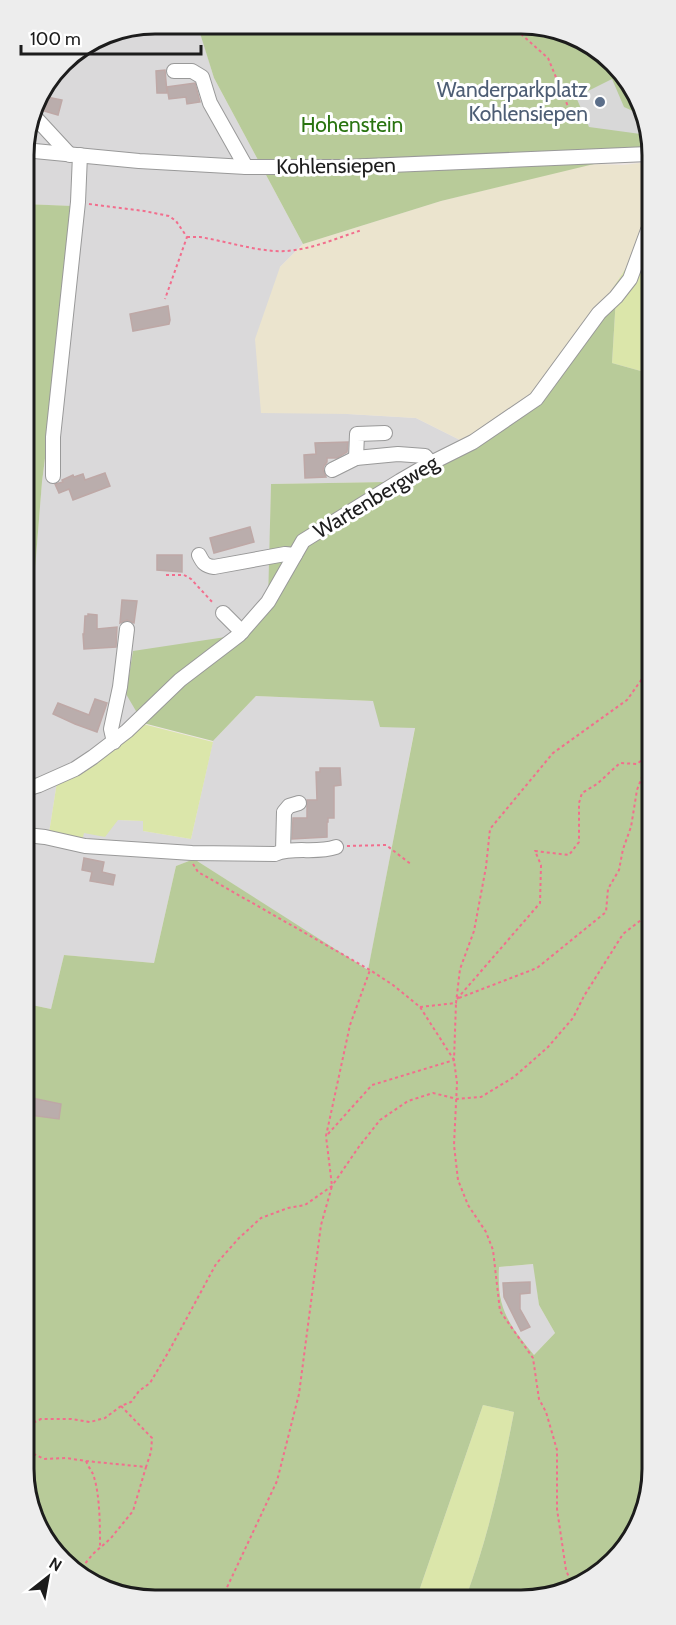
<svg xmlns="http://www.w3.org/2000/svg" width="676" height="1625" viewBox="0 0 676 1625" font-family="Cabin,sans-serif">
	<style>
		.residential { fill: #dad9da }
		.farmland { fill: #ebe4ce }
		.grass { fill: #dbe6aa }
		.forest { fill: #b8cb99; fill-rule: evenodd }
		.parking { fill: #d8d8d8 }
		.building { fill: #baadac; stroke: #bea8a6; stroke-width: 1.5 }
		.lines { fill: none; stroke-linecap: round; stroke-linejoin: round }
		.minor-casing { stroke: #999; stroke-width: 16 }
		.path { stroke: #f26e8d; stroke-width: 2; stroke-dasharray: 3 3; stroke-linecap: butt }
		.minor { stroke: #fff; stroke-width: 14 }
		.service-dot { fill: #5c6f8a; stroke: #fff; stroke-width: 2 }
		.labels { text-anchor: middle; stroke-width: 6; stroke-linejoin: round; paint-order: stroke }
		.service-label { font-size: 21px; fill: #4e5e75; stroke: #fff; text-anchor: end }
		.park-label { font-size: 21px; fill: #2a7411; stroke: #fff }
		.street-label { font-size: 21px; fill: #1c1c1c; stroke: #fff }
		.rim { fill: none; stroke: #1c1c1c; stroke-width: 3 }
	</style>
	<rect width="100%" height="100%" fill="#ede6e3"/>
	<!-- residential -->
	<g class="residential">
		<path d="M156 24H189L199 29 214 78 303 244 280 267 348 414 416 418 462 441 386 482 271 484 269 588 231 637 139 716 57 782 49 833 82 841 83 833 118 820 143 821V831L191 839 213 741 256 696 373 701 415 727 368 971 194 859 176 866 154 963 64 955 51 1009 27 1004 26 644 30 632 42 482 59 347 72 206 24 204V147L38 97 69 57 106 34Z"/>
		<path d="M534 1264 539 1305 555 1333 534 1355 512 1329 503 1311 498 1280 499 1267Z"/>
	</g>
	<!-- farmland -->
	<path class="farmland" d="M648 162V210L638 248 611 291 580 349 530 396 462 441 416 418 348 414 261 413 255 339 280 267 303 244 441 201 590 164 624 165Z"/>
	<!-- grass -->
	<g class="grass">
		<path d="M648 210V373L612 363 616 297 611 291 638 249Z"/>
		<path d="M143 724 213 742 191 839 143 831V821L118 820 105 837 84 833 82 841 49 833 57 782Z"/>
		<path d="M483 1405 514 1412C502 1475 488 1537 466 1597H417Z"/>
	</g>
	<!-- forest -->
	<g class="forest">
		<path d="M189 24 546 27 613 62 648 122V151L441 201 303 244 214 78 199 30Z"/>
		<path d="M24 204 73 206 59 347 42 482 30 632 26 644Z"/>
		<path d="M616 297 612 363 648 373 652 1477 619 1556 554 1597H466C488 1537 502 1475 514 1412L483 1405 417 1597 131 1599 69 1568 28 1503 27 1174 33 1172 31 1161H27V1004L51 1009 64 955 154 963 176 866 194 859 368 970 415 728 380 727 373 701 256 696 213 741 143 723 126 694 133 651 239 635 268 602 271 484 386 482 400 481 536 399ZM533 1264 539 1305 555 1333 534 1355C508 1323 497 1310 499 1267Z"/>
	</g>
	<!-- parking -->
	<path class="parking" d="M612 79 624 107 644 116 648 122V135L589 127 576 97Z"/>
	<!-- building -->
	<g class="building">
		<path d="M165 70 167 93H157L156 71Z"/>
		<path d="M51 79 47 97 62 100 58 115 41 110 35 106 38 97Z"/>
		<path d="M195 83 200 102 187 104 186 97 169 99 167 87Z"/>
		<path d="M168 306 170 320 169 324 133 331 130 314Z"/>
		<path d="M348 442 347 452 337 458H327V462L324 466 323 470 326 477 305 478 304 455 316 454 315 443Z"/>
		<path d="M105 473 110 486 73 500 69 489 59 493 55 484 63 482 62 480 73 475 74 477 83 474 85 480Z"/>
		<path d="M250 527 254 542 214 553 210 538Z"/>
		<path d="M157 555H182V572L157 570Z"/>
		<path d="M122 600 137 601 134 623 127 620 120 623Z"/>
		<path d="M88 614 97 615V629L117 627 116 647 84 649 83 634H84L85 616H88Z"/>
		<path d="M95 699 107 703 97 732 75 724 53 714 58 703 89 715Z"/>
		<path d="M320 768H340L341 785 334 786V818H328V822H327V837L292 839 293 818H307V800H317L316 772H320Z"/>
		<path d="M84 858 104 862 102 872 115 875 113 885 90 881 92 872 82 870Z"/>
		<path d="M32 1098 61 1104 59 1119 29 1115 30 1112H27V1099L32 1100Z"/>
		<path d="M530 1282V1293L520 1294V1309L530 1327 521 1331 504 1297 503 1283Z"/>
	</g>
	<g class="lines">
		<defs>
			<g id="minor">
				<path d="M174 71H192L202 77 210 103 246 167"/>
				<path d="M33 115 70 155"/>
				<path d="M24 150 139 161 246 167H343L648 154"/>
				<path d="M356 458 357 434 385 433"/>
				<path d="M332 470 356 458 398 454 425 456 431 463"/>
				<path d="M53 476V437L78 202 80 155"/>
				<path d="M199 555C203 563 205 566 214 567L285 554 295 555"/>
				<path d="M223 613 242 632"/>
				<path d="M114 742 111 729 120 687 127 629"/>
				<path d="M26 789 39 785 75 769 93 757 127 731 180 680 239 635 268 602 303 541 400 481 431 463 473 442 536 399 599 313 616 297 630 279 648 230"/>
				<path d="M26 835 45 837 85 846 192 853 275 854C294 846 316 854 336 847"/>
				<path d="M283 851 284 812 289 806 299 803"/>
			</g>
		</defs>
		<!-- minor casing -->
		<use href="#minor" class="minor-casing"/>
		<!-- path -->
		<g class="path">
			<path d="M512 26 548 58 567 104 575 116"/>
			<path d="M89 204 144 211 169 216 176 221 187 237 165 299"/>
			<path d="M187 237H200C224 241 249 249 274 251 304 253 334 239 362 230"/>
			<path d="M166 575H184L191 579 214 604"/>
			<path d="M347 846 386 845 412 865"/>
			<path d="M193 864 198 872 370 970 393 985 420 1007 454 1060 457 1083 454 1145 458 1180 468 1205 486 1232 493 1250 500 1311 533 1358 539 1399 546 1412 557 1450V1509L566 1570 572 1585"/>
			<path d="M459 998 537 968 606 912 608 889 619 870 623 849 631 827 637 790 650 756"/>
			<path d="M457 999 540 903 541 865 535 851 569 855 579 842V803L582 793 597 784 620 763 637 764 650 753"/>
			<path d="M420 1007 456 1003 460 969 474 931 486 867 490 829 553 753 627 700 649 669"/>
			<path d="M328 1134 372 1085 454 1060 456 1003"/>
			<path d="M121 1406 152 1438 151 1452 146 1467"/>
			<path d="M28 1425 41 1419H71L90 1422 105 1418 121 1406 131 1402 139 1391 150 1383 169 1351 216 1264 239 1238 261 1218 288 1208 305 1205 332 1186 358 1148 380 1120 408 1101 433 1093 457 1099 481 1097 514 1077 548 1047 573 1018 584 996 623 934 650 913"/>
			<path d="M28 1451 44 1459 66 1458 86 1461 146 1467 133 1511 111 1538 93 1554 78 1572"/>
			<path d="M86 1461C88 1466 91 1470 93 1474 100 1493 100 1526 100 1546"/>
			<path d="M222 1598 277 1481 299 1394 321 1225 332 1186 326 1136 350 1025 370 970"/>
		</g>
		<!-- minor -->
		<use href="#minor" class="minor"/>
	</g>
	<!-- markers -->
	<circle class="service-dot" cx="600" cy="102" r="6"/>
	<g class="labels">
		<!-- service labels -->
		<g class="service-label">
			<text x="588" y="97">Wanderparkplatz<tspan x="588" dy="24">Kohlensiepen</tspan></text>
		</g>
		<!-- park labels -->
		<g class="park-label">
			<text x="352" y="132">Hohenstein</text>
		</g>
		<!-- street labels -->
		<g class="street-label">
			<text transform="translate(336 166) rotate(-1)" y="7">Kohlensiepen</text>
			<text transform="translate(376 497) rotate(-31)" y="7">Wartenbergweg</text>
		</g>
	</g>
	<!-- crop -->
	<path d="M0 0H676V1625H0ZM155 34H521A121 121 0 0 1 642 155V1469A121 121 0 0 1 521 1590H155A121 121 0 0 1 34 1469V155A121 121 0 0 1 155 34Z" fill="#ededed" fill-rule="evenodd"/>
	<path class="rim" d="M155 34H521A121 121 0 0 1 642 155V1469A121 121 0 0 1 521 1590H155A121 121 0 0 1 34 1469V155A121 121 0 0 1 155 34Z"/>
	<!-- north arrow -->
	<g transform="translate(48 1577) rotate(31)" stroke="#ffffff" stroke-width="4.5" paint-order="stroke">
	<path d="M0-4.5L10 22L0 15L-10 22Z" fill="#1c1c1c"/>
	<text y="-9" font-size="16" font-weight="bold" text-anchor="middle" fill="#1c1c1c">N</text>
	</g>
	<!-- scale -->
	<path d="M21 45v9h180v-9" fill="none" stroke="#1c1c1c" stroke-width="3"/>
	<text x="30" y="45" font-size="18" fill="#1c1c1c" stroke="#ffffff" stroke-width="4.5" paint-order="stroke">100 m</text>
</svg>
